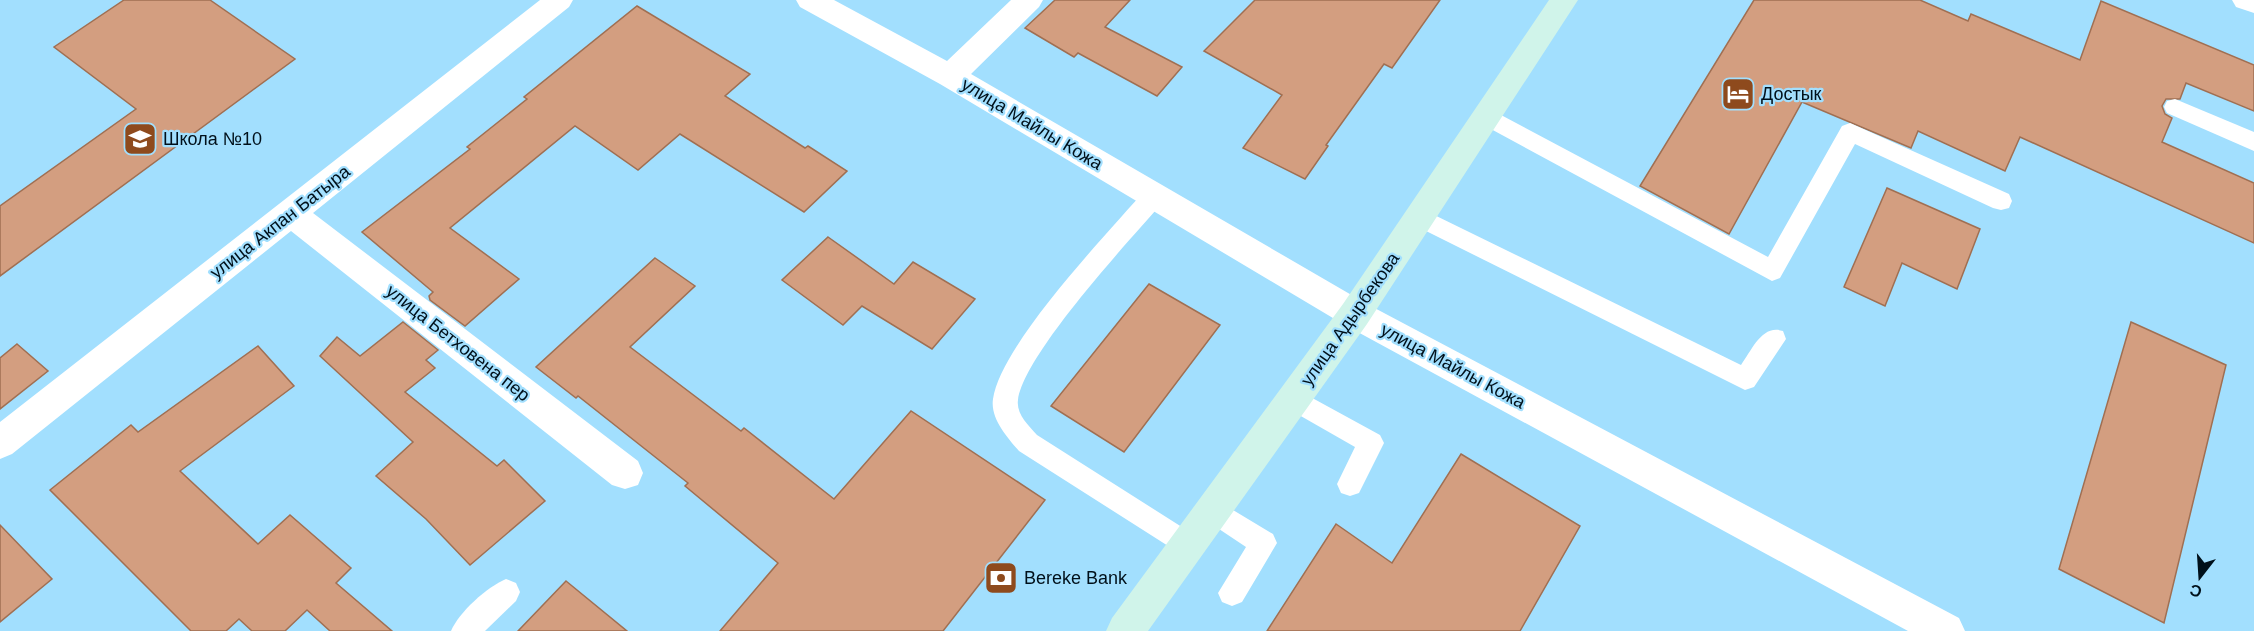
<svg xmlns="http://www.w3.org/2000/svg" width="2254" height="631" viewBox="0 0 2254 631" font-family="Helvetica,sans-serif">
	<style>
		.building { fill: #d39e80; stroke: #a06f52; stroke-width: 1.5 }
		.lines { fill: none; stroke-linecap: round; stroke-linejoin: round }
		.service { fill: #fff; fill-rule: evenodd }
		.minor { fill: #fff; fill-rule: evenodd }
		.tertiary { fill: #fff; fill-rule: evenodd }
		.secondary { fill: #d0f4ea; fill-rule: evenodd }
		.labels { text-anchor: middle; stroke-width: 4.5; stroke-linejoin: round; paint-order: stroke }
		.poi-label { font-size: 18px; fill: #00101a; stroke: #a2dffe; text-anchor: start }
		.street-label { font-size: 18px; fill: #00101a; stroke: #a2dffe }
	</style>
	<rect width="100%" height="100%" fill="#a2dffe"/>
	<!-- building -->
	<g class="building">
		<path d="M124 0H210L295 59 0 276V206L136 109 54 47Z"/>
		<path d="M1055 0H1130L1105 27 1182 67 1157 96 1078 53 1074 57 1025 28Z"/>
		<path d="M1255 0H1440L1392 68 1384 64 1326 145 1328 146 1305 179 1243 148 1282 95 1204 51Z"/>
		<path d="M1754 0H1920L1968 21 1971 14 2080 60 2101 1 2254 65V111L2186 83 2180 99H2166L2162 106 2165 114 2172 118 2162 142 2254 183V243L2020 137 2005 171 1918 131 1911 148 1802 102 1729 234 1640 186Z"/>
		<path d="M637 6 750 74 725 96 805 148 808 146 847 171 804 212 680 134 638 170 575 126 450 228 519 279 465 326 430 300 429 296 433 292 362 232 470 149 467 147 527 99 524 97Z"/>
		<path d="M1887 188 1980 229 1957 289 1902 263 1885 306 1844 287Z"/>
		<path d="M828 237 894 284 913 262 975 299 932 349 862 306 843 325 782 280Z"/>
		<path d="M655 258 695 286 630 347 741 431 744 428 834 499 911 411 1045 500 943 631H720L778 563 685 486 688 483 578 396 576 398 536 367Z"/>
		<path d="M1149 284 1220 325 1124 452 1051 406Z"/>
		<path d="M403 322 438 350 426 360 435 368 405 392 497 466 504 460 545 501 470 565 426 519 376 476 413 442 320 356 337 337 360 356Z"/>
		<path d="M2131 322 2226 365 2164 623 2059 569Z"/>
		<path d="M17 344 48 371 0 409V358Z"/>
		<path d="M258 346 294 386 180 471 258 544 290 515 351 568 336 583 392 631H330L307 610 285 631H252L239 619 226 631H191L50 490 131 425 138 432Z"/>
		<path d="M1461 454 1580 526 1520 631H1267L1336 524 1392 563Z"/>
		<path d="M0 525 52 579 0 622Z"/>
		<path d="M566 581 627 631H518Z"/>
	</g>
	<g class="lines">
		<!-- service -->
		<g class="service">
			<path d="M2175 99 2254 132V151L2167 113 2164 107 2167 101Z"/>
			<path d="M1486 107 1768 257 1842 126 1850 123 2009 194 2012 201 2009 208 2001 210 1993 208 1855 144 1780 278 1772 281 1478 122 1475 116 1478 110Z"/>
			<path d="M1154 187 1162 189 1165 196 1162 203C1129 241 1024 354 1018 400 1016 414 1028 425 1037 435L1196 536 1200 545 1196 554 1187 558 1019 451C1008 438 990 419 993 399 1001 344 1107 234 1146 189Z"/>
			<path d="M1420 208 1741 365C1752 350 1762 324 1783 331L1786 339 1754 387 1745 390 1412 224 1409 217 1412 210Z"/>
			<path d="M1294 388 1380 435 1384 443 1359 493 1350 496 1341 493 1337 484 1355 447 1285 407 1282 399 1285 391Z"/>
			<path d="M1213 498 1273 534 1277 543 1242 602 1232 606 1222 602 1218 593 1246 547 1204 519 1200 510 1204 501Z"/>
			<path d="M506 579 516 583 520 592 516 601 485 631H451C459 612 487 587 506 579Z"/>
		</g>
		<!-- minor -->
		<g class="minor">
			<path d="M540 0H573L569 7 313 213 638 461 643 473 638 485 625 489 612 485 291 231 12 454 0 459V422Z"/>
			<path d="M796 0H834L947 61 1011 0H1043L1039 7 971 74 1367 304 1959 618 1965 631H1908L1343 324 940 84 800 7Z"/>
		</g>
		<!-- tertiary -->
		<path class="tertiary" d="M2232 0H2254V13L2236 7Z"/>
		<!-- secondary -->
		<path class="secondary" d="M1549 0H1578L1367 324 1148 631H1106L1112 618 1343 304Z"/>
	</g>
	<!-- icons -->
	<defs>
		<symbol id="hotel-square" viewBox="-11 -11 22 22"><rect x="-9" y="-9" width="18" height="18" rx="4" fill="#8e4a1d" stroke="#a2dffe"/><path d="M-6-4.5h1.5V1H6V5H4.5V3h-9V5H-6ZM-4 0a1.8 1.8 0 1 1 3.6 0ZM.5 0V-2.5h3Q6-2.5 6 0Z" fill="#fff"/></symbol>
		<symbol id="school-square" viewBox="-11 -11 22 22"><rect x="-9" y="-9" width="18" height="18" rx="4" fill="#8e4a1d" stroke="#a2dffe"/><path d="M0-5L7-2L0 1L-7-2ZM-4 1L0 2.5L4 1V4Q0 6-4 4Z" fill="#fff"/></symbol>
		<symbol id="bank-square" viewBox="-11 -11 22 22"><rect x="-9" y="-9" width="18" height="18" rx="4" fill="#8e4a1d" stroke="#a2dffe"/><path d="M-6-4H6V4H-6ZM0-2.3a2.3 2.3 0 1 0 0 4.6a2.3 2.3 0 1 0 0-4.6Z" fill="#fff"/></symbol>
	</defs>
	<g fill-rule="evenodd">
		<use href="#hotel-square" x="1719" y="75" width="38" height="38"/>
		<use href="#school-square" x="121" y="120" width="38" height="38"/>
		<use href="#bank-square" x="982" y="559" width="38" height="38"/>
	</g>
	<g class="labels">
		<!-- poi labels -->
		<g class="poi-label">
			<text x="1761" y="100">Достык</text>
			<text x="163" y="145">Школа №10</text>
			<text x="1024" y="584">Bereke Bank</text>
		</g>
		<!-- street labels -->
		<g class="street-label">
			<text transform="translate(1032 124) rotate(31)" y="6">улица Майлы Кожа</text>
			<text transform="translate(280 222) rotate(-38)" y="6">улица Акпан Батыра</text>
			<text transform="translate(1350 319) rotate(-55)" y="6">улица Адырбекова</text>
			<text transform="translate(458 343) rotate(38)" y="6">улица Бетховена пер</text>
			<text transform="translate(1453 366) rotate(28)" y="6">улица Майлы Кожа</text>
		</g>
	</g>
	<!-- north arrow -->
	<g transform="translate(2200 577) rotate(197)" stroke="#a2dffe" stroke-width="4.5" paint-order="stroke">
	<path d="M0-4.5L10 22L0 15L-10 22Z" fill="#00101a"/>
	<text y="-9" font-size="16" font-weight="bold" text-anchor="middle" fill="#00101a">С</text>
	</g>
</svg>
